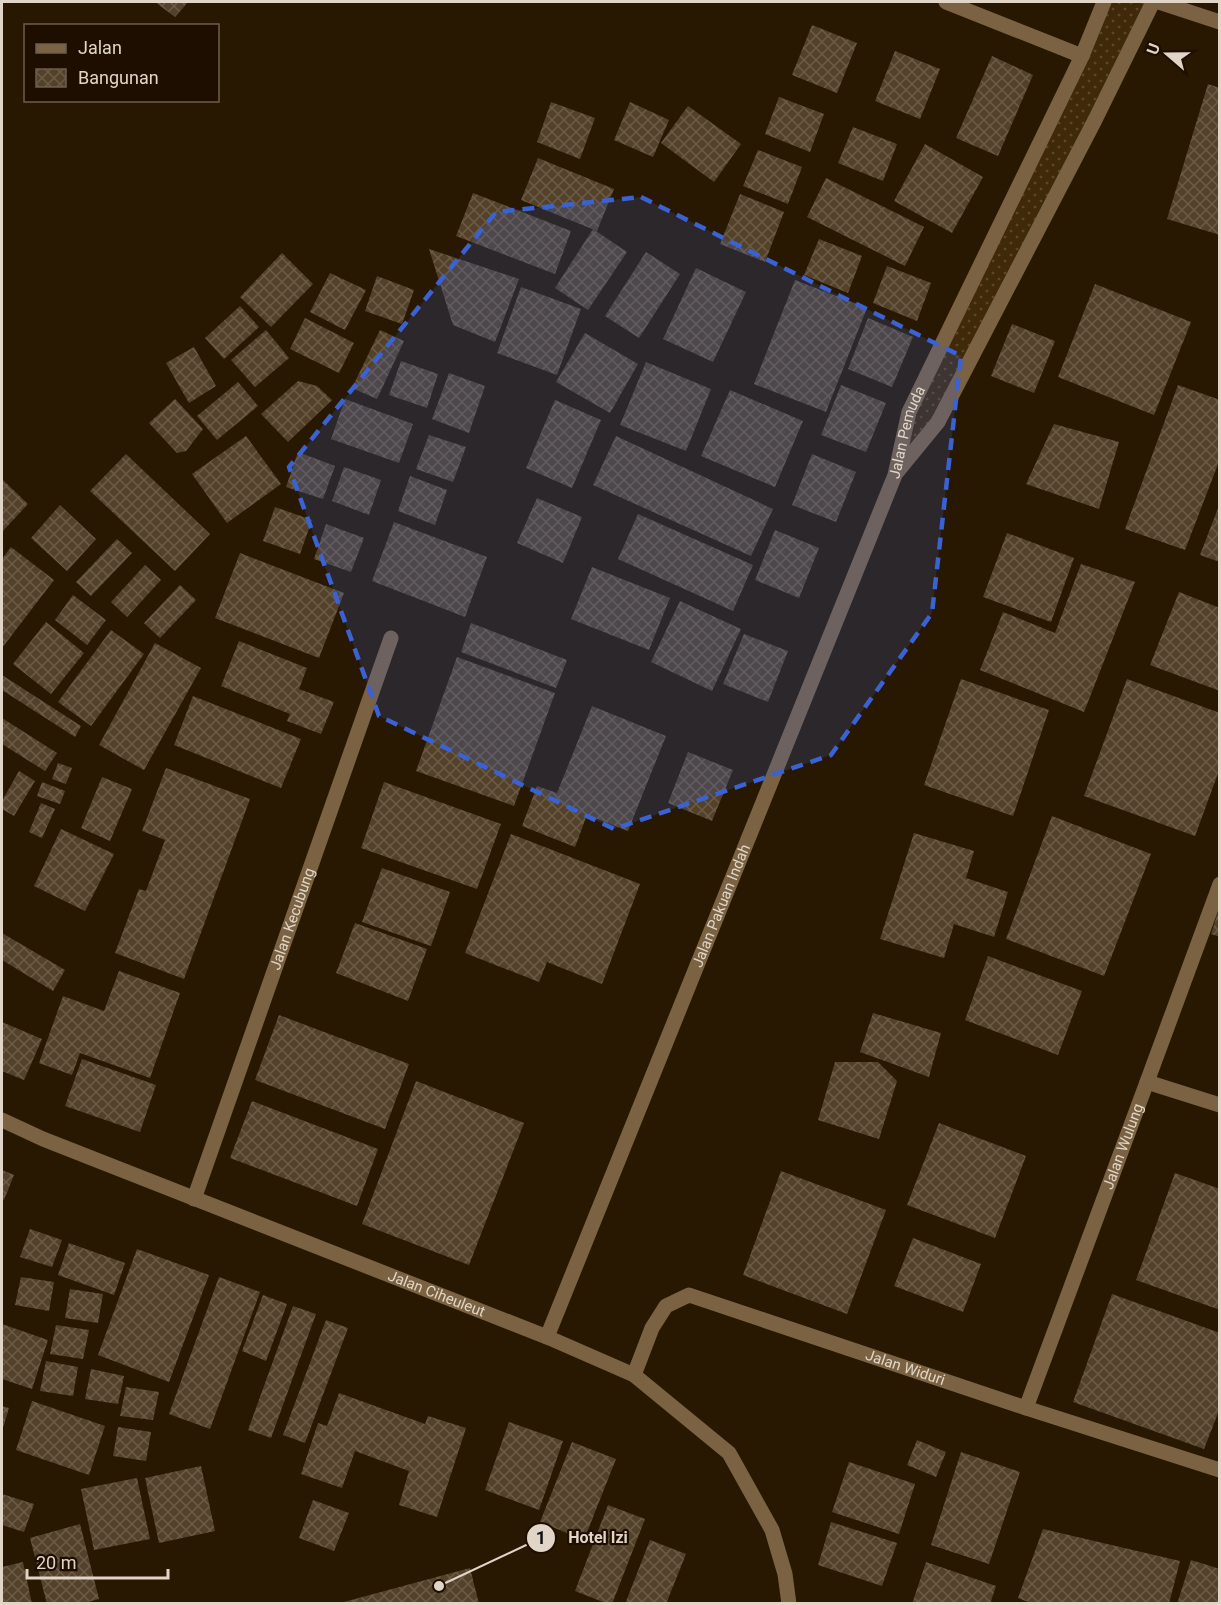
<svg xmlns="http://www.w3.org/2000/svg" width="1221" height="1605" viewBox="0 0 1221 1605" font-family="Roboto,sans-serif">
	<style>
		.grass { fill: url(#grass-dots) }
		.building { fill: url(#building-cross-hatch) }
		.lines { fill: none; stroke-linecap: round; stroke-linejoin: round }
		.minor { stroke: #7a6242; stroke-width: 15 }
		.marked { fill: #3a62d5; fill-opacity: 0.2; stroke: #3a62d5; stroke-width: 4.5; stroke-dasharray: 12 8; stroke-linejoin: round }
		.labels { text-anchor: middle; stroke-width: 4.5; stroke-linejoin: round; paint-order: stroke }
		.street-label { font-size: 15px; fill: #e1d5c7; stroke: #1e0e00 }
		.leader { fill: none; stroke: #e1d5c7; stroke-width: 2 }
		.callout-dot { fill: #e1d5c7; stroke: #1e0e00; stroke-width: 2 }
		.mark-label { font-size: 18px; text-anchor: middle; font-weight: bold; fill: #111 }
		.callout-label { font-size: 16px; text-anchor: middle; font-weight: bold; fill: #e1d5c7; stroke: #1e0e00; stroke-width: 4.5; stroke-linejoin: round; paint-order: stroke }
	</style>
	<defs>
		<pattern id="grass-dots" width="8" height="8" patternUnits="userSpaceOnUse" patternTransform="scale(1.5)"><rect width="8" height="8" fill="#3f2908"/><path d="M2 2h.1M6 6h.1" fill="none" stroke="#5a472a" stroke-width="1.8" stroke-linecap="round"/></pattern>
		<pattern id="building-cross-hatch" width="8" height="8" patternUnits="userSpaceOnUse" patternTransform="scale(1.5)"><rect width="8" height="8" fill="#534129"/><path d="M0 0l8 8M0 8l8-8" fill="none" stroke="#6b5c47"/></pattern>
	</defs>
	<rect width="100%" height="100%" fill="#281801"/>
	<!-- grass -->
	<path class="grass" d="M1104 2H1153L938 422 895 475 909 412Z"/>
	<!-- building -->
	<g class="building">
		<path d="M155 2H188L175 17Z"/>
		<path d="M812 25 857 43 837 93 792 75Z"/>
		<path d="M895 51 940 69 920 119 875 101Z"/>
		<path d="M992 56 1033 75 998 156 956 138Z"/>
		<path d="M1208 84 1220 88V235L1167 219Z"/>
		<path d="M779 97 824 114 810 152 765 134Z"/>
		<path d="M551 102 595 118 580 159 537 142Z"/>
		<path d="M630 102 669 120 653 157 614 140Z"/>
		<path d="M688 106 741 144 714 182 661 143Z"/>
		<path d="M853 127 897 144 883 181 838 163Z"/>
		<path d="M925 144 983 177 952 233 894 201Z"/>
		<path d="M758 150 802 167 788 204 743 186Z"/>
		<path d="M538 158 614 189 597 231 521 200Z"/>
		<path d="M826 178 924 227 905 266 807 217Z"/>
		<path d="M473 193 571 231 555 274 456 236Z"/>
		<path d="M740 194 784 212 765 262 720 244Z"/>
		<path d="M593 229 627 252 588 310 555 288Z"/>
		<path d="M819 239 862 256 848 293 804 275Z"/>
		<path d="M429 249 519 279 495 342 453 325Z"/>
		<path d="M646 252 680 274 639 338 605 316Z"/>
		<path d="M282 253 313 284 271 327 240 297Z"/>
		<path d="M887 266 931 283 917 321 873 303Z"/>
		<path d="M696 268 746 292 713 362 663 339Z"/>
		<path d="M330 273 366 290 345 330 310 312Z"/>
		<path d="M377 276 414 290 402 324 365 311Z"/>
		<path d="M795 280 867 308 826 412 754 384Z"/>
		<path d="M1095 284 1191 322 1154 415 1058 377Z"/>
		<path d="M521 287 581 309 557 375 497 353Z"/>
		<path d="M240 306 259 327 224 359 205 338Z"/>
		<path d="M305 318 354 343 339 373 290 349Z"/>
		<path d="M868 318 913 337 892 387 848 369Z"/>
		<path d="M1012 324 1055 341 1034 393 991 376Z"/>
		<path d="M266 330 289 358 255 387 231 360Z"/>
		<path d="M380 330 404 341 377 399 352 388Z"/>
		<path d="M585 333 638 364 610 413 556 382Z"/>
		<path d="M194 347 216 386 189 403 166 363Z"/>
		<path d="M401 361 438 374 427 408 389 395Z"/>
		<path d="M646 362 711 389 686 451 620 425Z"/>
		<path d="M449 373 485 386 469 433 432 419Z"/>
		<path d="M298 381 317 386 332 400 288 442 261 414Z"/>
		<path d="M238 382 258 406 217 440 197 416Z"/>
		<path d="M841 385 886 403 866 452 821 435Z"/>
		<path d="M1178 385 1220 400V459L1185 550 1125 529Z"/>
		<path d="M730 390 803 421 775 487 701 456Z"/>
		<path d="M175 399 203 429 186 451 177 453 149 423Z"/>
		<path d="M345 399 413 424 399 463 331 439Z"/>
		<path d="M555 400 601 420 572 488 526 468Z"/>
		<path d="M1054 424 1119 442 1099 509 1026 484Z"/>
		<path d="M429 435 466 447 453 482 416 469Z"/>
		<path d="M246 436 281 484 227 523 192 474Z"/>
		<path d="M616 436 773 509 751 556 593 485Z"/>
		<path d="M298 452 335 466 323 499 286 487Z"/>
		<path d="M126 454 210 534 175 571 90 491Z"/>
		<path d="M812 454 856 472 836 522 792 505Z"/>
		<path d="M344 467 381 480 369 515 332 501Z"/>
		<path d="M410 476 447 490 435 525 398 511Z"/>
		<path d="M2 479 28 504 2 532Z"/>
		<path d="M537 498 582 517 563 563 517 543Z"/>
		<path d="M1220 503V562L1200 555Z"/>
		<path d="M60 505 96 539 67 571 31 538Z"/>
		<path d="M275 507 312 520 300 554 263 541Z"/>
		<path d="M638 514 753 565 733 611 618 559Z"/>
		<path d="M394 522 487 557 465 617 372 581Z"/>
		<path d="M326 524 364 538 351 572 314 559Z"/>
		<path d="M775 530 819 548 799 598 755 580Z"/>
		<path d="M1007 533 1074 558 1051 622 983 597Z"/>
		<path d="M117 539 132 553 91 596 76 582Z"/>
		<path d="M11 547 54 580 2 648V559Z"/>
		<path d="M240 553 344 593 319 658 215 618Z"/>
		<path d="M1081 564 1135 582 1084 712 980 670 1003 612 1055 633Z"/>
		<path d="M145 565 161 580 127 617 111 602Z"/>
		<path d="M592 567 670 598 649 650 571 619Z"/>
		<path d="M180 585 196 600 160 638 144 623Z"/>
		<path d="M1179 592 1220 608V691L1150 665Z"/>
		<path d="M73 595 106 620 87 645 55 620Z"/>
		<path d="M680 601 741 629 712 691 651 662Z"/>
		<path d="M46 622 84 653 51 694 13 664Z"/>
		<path d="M471 623 567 660 556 688 461 652Z"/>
		<path d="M111 630 144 654 91 726 58 702Z"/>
		<path d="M744 634 788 651 768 702 723 684Z"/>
		<path d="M239 641 307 668 299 689 334 702 321 734 287 721 290 714 221 686Z"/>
		<path d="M155 643 201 668 144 770 99 745Z"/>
		<path d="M457 657 555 693 514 806 416 771Z"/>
		<path d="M2 675 81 726 75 737 2 690Z"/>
		<path d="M961 679 1049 710 1013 816 924 785Z"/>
		<path d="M1127 679 1220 713V768L1195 836 1084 796Z"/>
		<path d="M193 696 301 739 281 788 174 745Z"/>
		<path d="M592 706 666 736 628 831 587 815 575 847 522 826 537 786 557 793Z"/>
		<path d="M2 718 57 753 45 771 2 744Z"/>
		<path d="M688 752 733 770 712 821 668 803Z"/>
		<path d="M58 763 72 768 66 784 52 779Z"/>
		<path d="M166 768 250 799 184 979 115 953 139 889 146 891 165 840 142 831Z"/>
		<path d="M19 771 35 781 14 816 2 809V801Z"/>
		<path d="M102 777 132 789 110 841 81 828Z"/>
		<path d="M42 782 65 791 60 804 37 796Z"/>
		<path d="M384 782 501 824 477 889 361 848Z"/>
		<path d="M41 803 55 809 42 838 29 832Z"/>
		<path d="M1052 816 1151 854 1104 976 1006 939Z"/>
		<path d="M61 829 114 854 85 911 34 886Z"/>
		<path d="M914 833 974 851 966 878 1008 892 994 937 954 924 944 958 880 939Z"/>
		<path d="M511 834 640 884 602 984 547 962 539 982 465 953Z"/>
		<path d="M382 868 450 892 431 946 362 922Z"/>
		<path d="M1219 909H1220V937L1211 934Z"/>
		<path d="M355 923 427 949 408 1001 336 973Z"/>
		<path d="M2 933 65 970 53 991 2 960Z"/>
		<path d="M988 956 1082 991 1058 1055 965 1020Z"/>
		<path d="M119 971 180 993 150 1078 80 1053 72 1075 39 1063 63 996 104 1011Z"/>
		<path d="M873 1013 941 1033 929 1077 860 1052Z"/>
		<path d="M279 1015 409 1064 385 1129 255 1080Z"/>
		<path d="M2 1022 42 1039 24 1080 2 1071Z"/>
		<path d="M82 1059 156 1085 140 1132 65 1106Z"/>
		<path d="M835 1062H878L897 1081 879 1139 818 1120Z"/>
		<path d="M416 1081 524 1123 469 1265 362 1224Z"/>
		<path d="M252 1101 378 1149 357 1206 230 1158Z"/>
		<path d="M939 1123 1026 1156 995 1238 907 1205Z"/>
		<path d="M2 1170 14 1175 4 1200 2 1199Z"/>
		<path d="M781 1171 886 1210 847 1314 743 1275Z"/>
		<path d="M1175 1173 1220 1189V1310L1136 1280Z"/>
		<path d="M30 1229 62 1240 52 1267 20 1257Z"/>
		<path d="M913 1238 981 1264 963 1312 894 1286Z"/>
		<path d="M69 1243 125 1263 114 1295 58 1275Z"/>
		<path d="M137 1249 209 1275 169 1382 98 1355Z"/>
		<path d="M21 1277 54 1282 49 1311 15 1305Z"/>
		<path d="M219 1277 260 1292 210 1429 169 1414Z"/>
		<path d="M70 1289 103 1294 98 1323 65 1318Z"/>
		<path d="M1112 1294 1220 1333V1408L1204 1449 1073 1402Z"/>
		<path d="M263 1295 287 1304 266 1361 242 1351Z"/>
		<path d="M293 1306 316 1314 271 1438 248 1430Z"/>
		<path d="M326 1320 348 1328 305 1443 283 1435Z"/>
		<path d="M2 1324 48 1340 32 1389 2 1379Z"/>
		<path d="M56 1325 89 1330 83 1359 50 1354Z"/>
		<path d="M46 1361 78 1367 73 1396 40 1391Z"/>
		<path d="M91 1369 124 1376 118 1404 85 1399Z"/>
		<path d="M126 1387 159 1392 153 1420 120 1416Z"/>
		<path d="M339 1393 425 1424 428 1416 466 1428 437 1517 399 1505 409 1471 355 1451 342 1488 301 1474 318 1423 327 1426Z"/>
		<path d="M32 1401 105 1426 89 1475 16 1450Z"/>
		<path d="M2 1406 9 1408 2 1431Z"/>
		<path d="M509 1422 563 1441 539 1510 485 1490Z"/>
		<path d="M118 1427 151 1432 146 1461 113 1456Z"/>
		<path d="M917 1440 946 1452 936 1477 907 1465Z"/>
		<path d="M572 1442 616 1459 584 1540 540 1522Z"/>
		<path d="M961 1452 1020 1472 989 1564 931 1545Z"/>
		<path d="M849 1462 915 1484 899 1534 832 1512Z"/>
		<path d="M201 1466 215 1531 159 1543 145 1478Z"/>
		<path d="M137 1478 150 1539 94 1550 81 1489Z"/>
		<path d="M2 1494 34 1504 24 1532 2 1525Z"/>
		<path d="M313 1500 349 1513 334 1551 299 1538Z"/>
		<path d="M608 1505 645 1519 612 1604H608L575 1591Z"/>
		<path d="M831 1522 897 1543 882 1586 818 1565Z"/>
		<path d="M80 1524 99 1599 81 1604H47L30 1538Z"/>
		<path d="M1043 1529 1180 1561 1169 1604H1033L1018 1598Z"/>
		<path d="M650 1540 686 1554 666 1604H625Z"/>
		<path d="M1191 1560 1220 1569V1604H1177Z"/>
		<path d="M23 1562 32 1604H2V1567Z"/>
		<path d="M926 1562 996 1586 990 1604H912Z"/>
		<path d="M470 1568 479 1604H340V1603Z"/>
	</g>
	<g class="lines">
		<!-- minor -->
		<g class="minor">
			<path d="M946 2 1082 56"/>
			<path d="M1159 2 1220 22"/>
			<path d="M897 472 938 422 1095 120 1153 2"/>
			<path d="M1147 1082 1220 1105"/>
			<path id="s1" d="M2 1120 43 1139 547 1337 634 1375 729 1453 772 1530 785 1574 789 1604"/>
			<path id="s2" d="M194 1199 391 638"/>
			<path id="s3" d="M547 1337 895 475 909 412 1082 56 1104 2"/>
			<path id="s4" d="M634 1375 652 1328 666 1306 689 1295 1026 1408 1220 1470"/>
			<path id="s5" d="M1026 1408 1147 1082 1220 884"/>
		</g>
	</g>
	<!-- marked area -->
	<path class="marked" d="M641 197 961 356 932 613 831 755 614 829 379 716 289 467 496 212Z"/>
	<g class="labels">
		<!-- street labels -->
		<g class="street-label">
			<text dy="5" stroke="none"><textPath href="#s3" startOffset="974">Jalan Pemuda</textPath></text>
			<text dy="5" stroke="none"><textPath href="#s3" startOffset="465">Jalan Pakuan Indah</textPath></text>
			<text dy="5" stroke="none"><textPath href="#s2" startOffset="297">Jalan Kecubung</textPath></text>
			<text dy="5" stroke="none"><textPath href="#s5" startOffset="279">Jalan Wulung</textPath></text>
			<text dy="5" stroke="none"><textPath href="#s1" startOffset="468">Jalan Ciheuleut</textPath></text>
			<text dy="5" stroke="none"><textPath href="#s4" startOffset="330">Jalan Widuri</textPath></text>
		</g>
	</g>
	<!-- callouts -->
	<path class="leader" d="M439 1586L541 1538"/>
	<g class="callout-dot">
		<circle cx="439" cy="1586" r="6"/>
		<circle cx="541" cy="1538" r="15"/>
	</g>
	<g class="mark-label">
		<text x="541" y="1544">1</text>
	</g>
	<g class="callout-label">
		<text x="598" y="1543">Hotel Izi</text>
	</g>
	<!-- border -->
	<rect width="1221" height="1605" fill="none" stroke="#e1d5c7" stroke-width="6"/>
	<!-- legend -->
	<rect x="24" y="24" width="195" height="78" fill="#1e0e00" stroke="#6c5e50" stroke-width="1.5"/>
	<rect x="36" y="44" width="30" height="9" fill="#7a6242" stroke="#6c5e50" stroke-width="1.5"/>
	<text x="78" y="54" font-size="18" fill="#e1d5c7">Jalan</text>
	<rect x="36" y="69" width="30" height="18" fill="url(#building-cross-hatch)" stroke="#6c5e50" stroke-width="1.5"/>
	<text x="78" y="84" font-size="18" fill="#e1d5c7">Bangunan</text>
	<!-- north arrow -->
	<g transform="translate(1167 54) rotate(290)" stroke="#1e0e00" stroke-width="4.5" paint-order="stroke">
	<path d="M0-4.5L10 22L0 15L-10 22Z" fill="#e1d5c7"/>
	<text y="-9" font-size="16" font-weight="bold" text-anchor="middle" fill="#e1d5c7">U</text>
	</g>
	<!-- scale -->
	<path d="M27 1569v9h141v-9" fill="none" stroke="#e1d5c7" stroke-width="3"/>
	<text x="36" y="1569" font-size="18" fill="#e1d5c7" stroke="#1e0e00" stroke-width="4.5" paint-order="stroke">20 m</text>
</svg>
